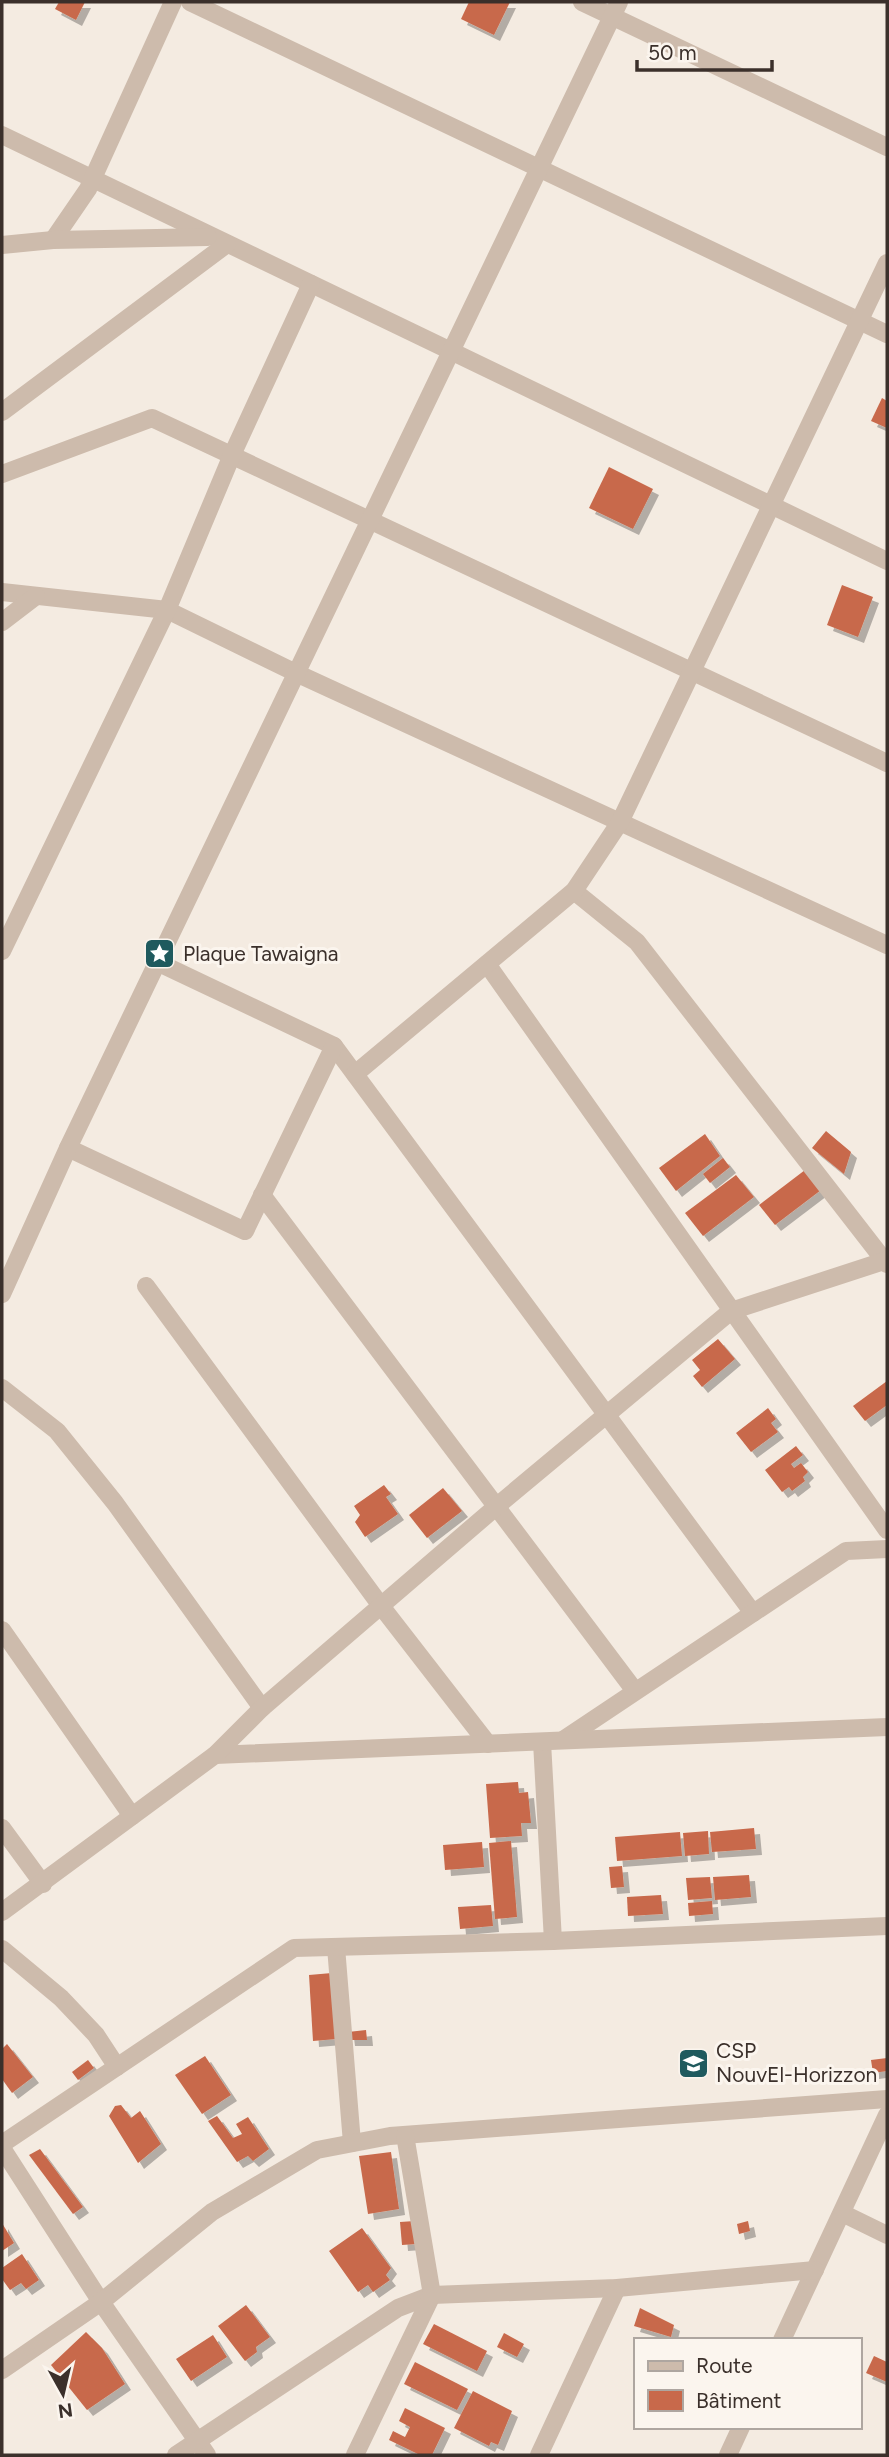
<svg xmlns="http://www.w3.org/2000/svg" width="889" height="2457" viewBox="0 0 889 2457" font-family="Figtree,sans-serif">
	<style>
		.building { fill: #c8694b; filter: url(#shadow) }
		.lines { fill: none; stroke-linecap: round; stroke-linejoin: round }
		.minor { stroke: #cdbbac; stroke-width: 18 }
		.labels { text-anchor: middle; stroke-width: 6; stroke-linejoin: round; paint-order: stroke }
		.poi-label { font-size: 21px; fill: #3b302b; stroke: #fbf5ee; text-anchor: start }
	</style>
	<defs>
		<filter id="shadow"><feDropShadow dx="6" dy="6" stdDeviation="0" flood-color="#0004"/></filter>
	</defs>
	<rect width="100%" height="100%" fill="#f4ebe1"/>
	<!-- building -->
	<g class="building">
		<path d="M59 2H85L76 20 55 9Z"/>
		<path d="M469 2H510L494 35 461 19Z"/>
		<path d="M882 398 887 401V428L871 421Z"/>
		<path d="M609 467 653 489 633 529 589 508Z"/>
		<path d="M842 585 873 597 858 637 827 625Z"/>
		<path d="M826 1131 851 1152 844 1174 812 1148Z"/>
		<path d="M705 1134 720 1156 676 1191 659 1168Z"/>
		<path d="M723 1158 730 1167 710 1183 703 1174Z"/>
		<path d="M805 1170 821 1190 775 1225 759 1205Z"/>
		<path d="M736 1175 754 1197 703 1236 685 1213Z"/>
		<path d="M718 1339 735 1359 702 1387 693 1376 700 1370 692 1360Z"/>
		<path d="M887 1381V1405L865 1421 853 1406Z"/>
		<path d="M768 1408 776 1419 771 1423 778 1432 751 1452 736 1433Z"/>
		<path d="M796 1446 803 1455 791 1464 794 1468 801 1463 808 1472 803 1477 805 1481 792 1491 789 1487 782 1492 765 1470Z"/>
		<path d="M384 1485 391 1494 386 1497 398 1514 365 1537 355 1522 360 1515 354 1506Z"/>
		<path d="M443 1488 462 1511 427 1538 409 1515Z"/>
		<path d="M518 1782 519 1793 528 1792 531 1823H521L522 1836 490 1838 486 1784Z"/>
		<path d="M754 1828 756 1849 712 1852 710 1832Z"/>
		<path d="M708 1831 709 1854 685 1856 683 1833Z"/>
		<path d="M680 1832 682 1856 617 1861 615 1837Z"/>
		<path d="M511 1841 517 1917 495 1919 489 1843Z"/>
		<path d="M482 1842 484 1867 445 1870 443 1845Z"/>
		<path d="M622 1866 624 1887 611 1888 609 1867Z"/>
		<path d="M749 1875 751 1897 715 1900 713 1877Z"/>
		<path d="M710 1877 712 1898 688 1900 686 1878Z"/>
		<path d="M661 1895 663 1914 628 1916 627 1897Z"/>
		<path d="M712 1901 713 1914 689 1916 688 1903Z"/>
		<path d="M491 1905 493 1926 460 1929 458 1907Z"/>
		<path d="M332 1973 336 2039 313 2041 309 1975Z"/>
		<path d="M366 2030 367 2040H349L348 2032Z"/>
		<path d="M7 2044 33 2077 12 2093 2 2079V2049Z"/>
		<path d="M205 2056 231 2095 202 2114 175 2075Z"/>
		<path d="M887 2058V2071L873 2073 871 2060Z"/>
		<path d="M88 2060 94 2068 78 2080 72 2072Z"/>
		<path d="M121 2105 131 2118 140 2111 161 2144 138 2163 109 2116 115 2106Z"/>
		<path d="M217 2116 233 2138 242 2134 236 2124 248 2117 269 2149 253 2161 248 2156 237 2162 208 2121Z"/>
		<path d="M40 2149 83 2207 73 2214 29 2155Z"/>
		<path d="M391 2152 399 2209 368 2214 359 2156Z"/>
		<path d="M415 2221 416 2244 402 2245 400 2222Z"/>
		<path d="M748 2221 750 2231 739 2234 737 2224Z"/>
		<path d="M2 2223 14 2243 2 2251Z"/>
		<path d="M362 2228 391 2268 386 2275 390 2280 373 2292 368 2285 358 2292 329 2251Z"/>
		<path d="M22 2254 39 2280 26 2289 21 2283 10 2290 2 2279V2268Z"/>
		<path d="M246 2305 270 2337 256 2347 257 2352 245 2361 218 2326Z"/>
		<path d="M640 2308 674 2325 671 2337 634 2326Z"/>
		<path d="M434 2324 487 2351 477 2371 423 2344Z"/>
		<path d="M86 2332 102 2348 125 2384 87 2410 51 2365Z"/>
		<path d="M504 2333 524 2344 517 2357 497 2347Z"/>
		<path d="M213 2335 227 2357 191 2381 176 2359Z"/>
		<path d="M874 2356 887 2362V2382L866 2373Z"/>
		<path d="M415 2362 468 2389 457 2410 404 2384Z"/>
		<path d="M473 2391 512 2411 498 2445 491 2442 489 2446 454 2428Z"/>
		<path d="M405 2408 445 2428 432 2455H420L389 2440 393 2431 405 2437 410 2427 399 2421Z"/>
	</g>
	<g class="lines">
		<!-- minor -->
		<g class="minor">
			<path d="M190 2 887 334"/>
			<path d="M582 2 887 147"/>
			<path d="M2 135 887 561"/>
			<path d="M53 240 88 189 173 2"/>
			<path d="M2 245 53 240 208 237"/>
			<path d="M2 412 227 244"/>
			<path d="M2 474 152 418 887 763"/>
			<path d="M2 592 167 610 296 673 887 945"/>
			<path d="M2 622 36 596"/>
			<path d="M574 891 637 942 887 1264"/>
			<path d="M2 951 167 610 232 455 311 284"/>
			<path d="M157 962 334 1046 753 1613"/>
			<path d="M487 964 887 1530"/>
			<path d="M355 1074 574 891 620 822 887 263"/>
			<path d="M68 1148 245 1231 334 1046"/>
			<path d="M262 1195 635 1691"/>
			<path d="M146 1286 381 1606 488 1744"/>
			<path d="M2 1294 68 1148 619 2"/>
			<path d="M2 1388 57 1431 115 1503 262 1708"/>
			<path d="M2 1630 132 1816"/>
			<path d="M563 1740 846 1551 887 1549"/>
			<path d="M542 1742 553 1941"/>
			<path d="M215 1755 887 1727"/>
			<path d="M2 1828 43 1884"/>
			<path d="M2 1912 215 1755 262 1708 497 1506 731 1311 887 1260"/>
			<path d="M336 1947 352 2143"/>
			<path d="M2 1949 61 1998 96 2035 117 2067"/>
			<path d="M2 2144 294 1948 553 1941 887 1926"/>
			<path d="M2 2148 101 2302 207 2455"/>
			<path d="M842 2213 887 2235"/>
			<path d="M782 2340 887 2115"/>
			<path d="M2 2370 101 2302 212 2212 317 2150 390 2136 887 2099"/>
			<path d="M176 2455 398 2308 432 2295 617 2288 815 2270"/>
			<path d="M355 2455 432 2295 405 2135"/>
			<path d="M539 2455 617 2288"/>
			<path d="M728 2455 741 2427"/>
		</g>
	</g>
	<!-- icons -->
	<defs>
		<symbol id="sight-square" viewBox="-11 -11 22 22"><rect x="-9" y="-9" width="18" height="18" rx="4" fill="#1f5a5e" stroke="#fbf5ee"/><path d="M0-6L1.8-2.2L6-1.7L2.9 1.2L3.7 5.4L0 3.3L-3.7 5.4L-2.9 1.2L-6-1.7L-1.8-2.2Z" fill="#fff"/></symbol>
		<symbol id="school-square" viewBox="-11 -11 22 22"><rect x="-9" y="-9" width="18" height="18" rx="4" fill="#1f5a5e" stroke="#fbf5ee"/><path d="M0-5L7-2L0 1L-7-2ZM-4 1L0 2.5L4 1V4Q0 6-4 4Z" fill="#fff"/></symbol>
	</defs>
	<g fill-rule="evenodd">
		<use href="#sight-square" x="142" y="936" width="35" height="35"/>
		<use href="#school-square" x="676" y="2046" width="35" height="35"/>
	</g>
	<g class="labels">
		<!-- poi labels -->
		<g class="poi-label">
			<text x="183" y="961">Plaque Tawaigna</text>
			<text x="716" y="2058">CSP<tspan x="716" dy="24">NouvEl-Horizzon</tspan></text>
		</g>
	</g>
	<!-- border -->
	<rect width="889" height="2457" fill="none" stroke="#3b302b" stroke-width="7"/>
	<!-- legend -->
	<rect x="634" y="2338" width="228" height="91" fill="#fbf5ee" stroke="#aea6a0" stroke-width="2"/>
	<rect x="648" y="2361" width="35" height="10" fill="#cdbbac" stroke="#aea6a0" stroke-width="2"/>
	<text x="696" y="2373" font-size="21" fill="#3b302b">Route</text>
	<rect x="648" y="2390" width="35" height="21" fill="#c8694b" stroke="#aea6a0" stroke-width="2"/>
	<text x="696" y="2408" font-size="21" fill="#3b302b">Bâtiment</text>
	<!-- north arrow -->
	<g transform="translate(63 2394) rotate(172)" stroke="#fbf5ee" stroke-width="5" paint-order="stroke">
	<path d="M0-5L12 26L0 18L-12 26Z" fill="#3b302b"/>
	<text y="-10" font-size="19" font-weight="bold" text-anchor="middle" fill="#3b302b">N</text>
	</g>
	<!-- scale -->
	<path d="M637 60v10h135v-10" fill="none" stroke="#3b302b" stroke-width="3.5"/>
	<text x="648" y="60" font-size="21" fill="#3b302b" stroke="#fbf5ee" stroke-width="5" paint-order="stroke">50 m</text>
</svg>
